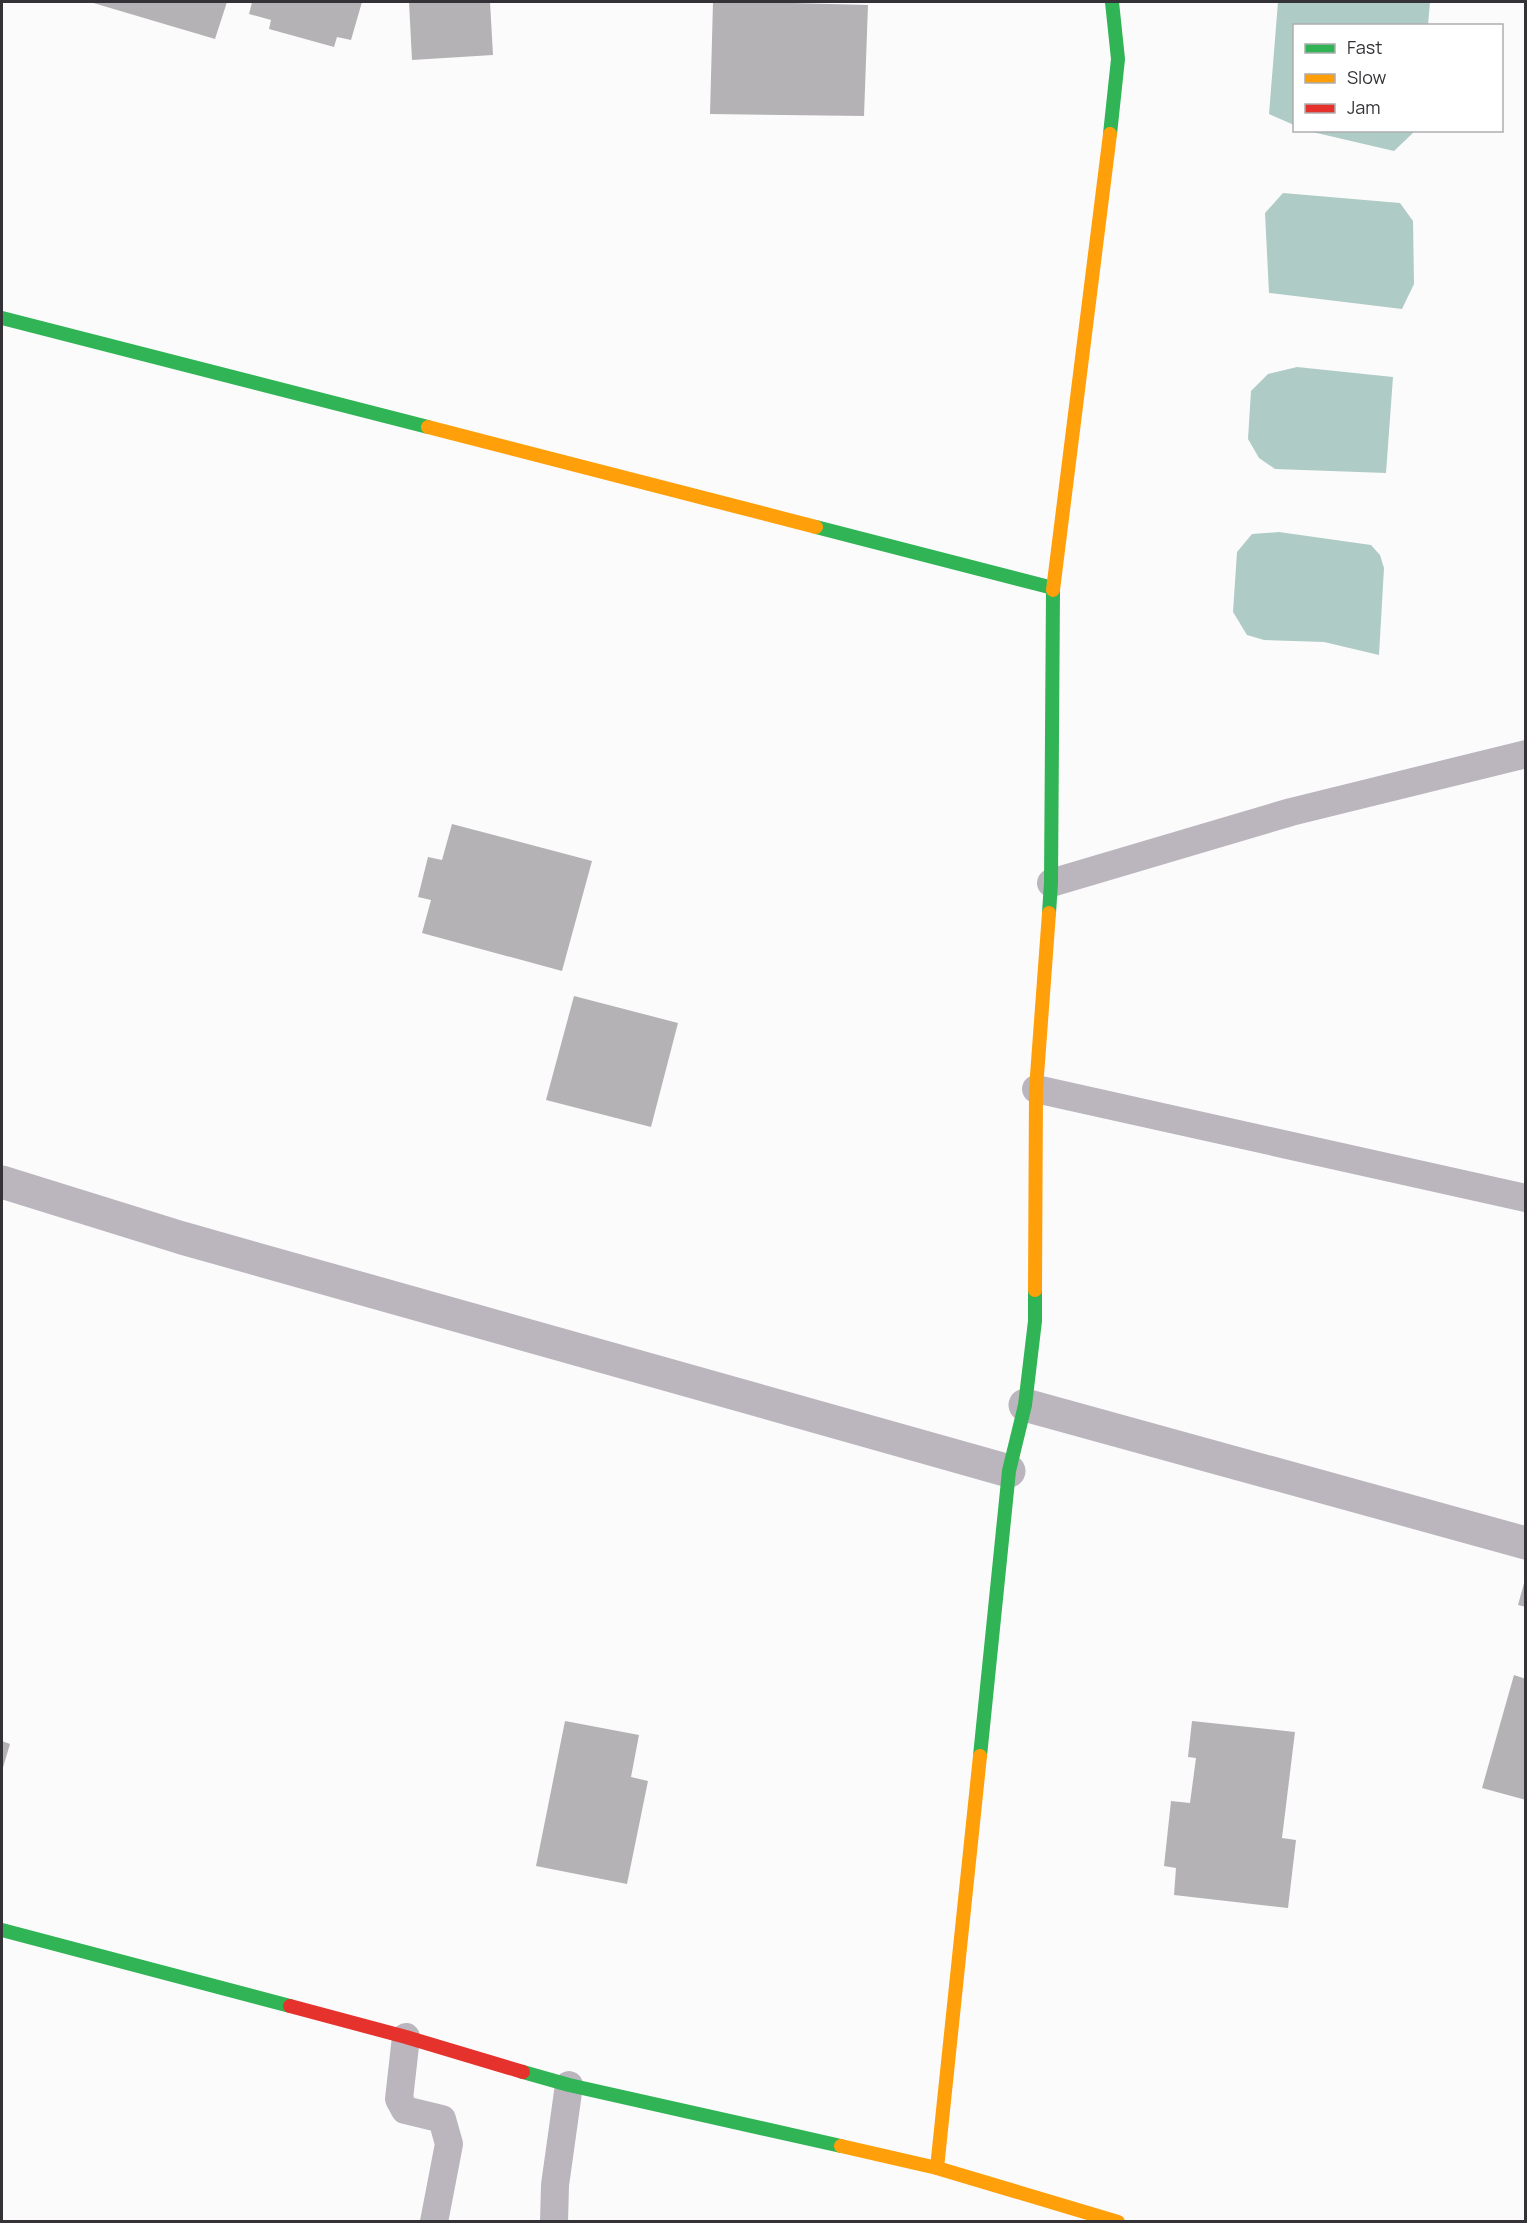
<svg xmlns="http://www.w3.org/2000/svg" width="1527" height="2223" viewBox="0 0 1527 2223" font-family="Manrope,sans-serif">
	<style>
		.water { fill: #afcbc5 }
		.building { fill: #b4b2b5 }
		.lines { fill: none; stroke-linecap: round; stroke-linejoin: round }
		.lane { stroke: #bbb5be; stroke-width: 28 }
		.street { stroke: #bbb5be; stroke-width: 33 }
		.fast { stroke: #30b455; stroke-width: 14 }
		.slow { stroke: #ff9f0a; stroke-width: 14 }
		.jam { stroke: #e5322d; stroke-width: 14 }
	</style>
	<rect width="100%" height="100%" fill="#fcfbfc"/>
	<!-- water -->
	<g class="water">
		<path d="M1278 2H1430L1428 25 1294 26V125L1269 114Z"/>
		<path d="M1308 131H1415L1394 151Z"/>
		<path d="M1283 193 1400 203 1413 221 1414 284 1402 309 1269 293 1265 213Z"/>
		<path d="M1297 367 1393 377 1386 473 1275 469 1259 458 1248 439 1251 391 1268 374Z"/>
		<path d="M1279 532 1371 545 1380 555 1384 568 1379 655 1324 642 1264 640 1247 635 1233 612 1237 552 1252 534Z"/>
	</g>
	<!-- building -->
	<g class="building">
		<path d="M90 2H227L215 39Z"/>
		<path d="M252 2H362L351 40 337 37 334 47 269 29 271 20 249 14Z"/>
		<path d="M409 2H490L493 55 412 60Z"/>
		<path d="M713 2H793V3L868 5 864 116 710 114Z"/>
		<path d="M452 824 592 861 562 971 422 933 431 900 418 897 428 857 442 860Z"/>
		<path d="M574 996 678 1023 651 1127 546 1100Z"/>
		<path d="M1526 1576V1607L1518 1605Z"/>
		<path d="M1514 1675 1526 1679V1800L1482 1788Z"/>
		<path d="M565 1721 639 1735 631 1777 648 1781 627 1884 536 1866Z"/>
		<path d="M1192 1721 1295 1732 1282 1838 1296 1840 1288 1908 1174 1895 1176 1868 1164 1866 1171 1801 1190 1803 1196 1758 1188 1757Z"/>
		<path d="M2 1741 10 1744 2 1771Z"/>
	</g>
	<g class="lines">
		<!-- lane -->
		<g class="lane">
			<path d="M1051 883 1291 812 1526 754"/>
			<path d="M1036 1089 1526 1198"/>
			<path d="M406 2037 399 2099 405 2110 442 2119 449 2144 434 2222"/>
			<path d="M554 2222 555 2185 569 2085"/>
		</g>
		<!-- street -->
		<g class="street">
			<path d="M2 1182 182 1238 1009 1471"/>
			<path d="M1025 1405 1526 1543"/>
		</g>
		<!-- fast -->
		<g class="fast">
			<path d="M1110 134 1118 59 1112 2"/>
			<path d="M2 318 428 427"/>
			<path d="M816 527 1053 588"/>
			<path d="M1049 913 1051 883 1053 590"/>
			<path d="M980 1756 1009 1471 1025 1405 1035 1321V1290"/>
			<path d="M2 1930 290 2006"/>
			<path d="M523 2072 569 2085 841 2146"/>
		</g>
		<!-- slow -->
		<g class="slow">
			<path d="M428 427 816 527"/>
			<path d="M1053 590 1110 134"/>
			<path d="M1035 1290 1036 1089 1049 913"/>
			<path d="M841 2146 937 2168 1118 2222"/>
			<path d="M937 2168 980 1756"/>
		</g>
		<!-- jam -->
		<path class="jam" d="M290 2006 406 2037 523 2072"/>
	</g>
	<!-- border -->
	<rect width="1527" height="2223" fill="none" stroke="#353237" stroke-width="6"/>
	<!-- legend -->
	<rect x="1293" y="24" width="210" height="108" fill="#ffffff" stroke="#aeadaf" stroke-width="1.5"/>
	<rect x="1305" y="44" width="30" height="9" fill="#30b455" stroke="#aeadaf" stroke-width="1.5"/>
	<text x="1347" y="54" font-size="18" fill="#353237">Fast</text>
	<rect x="1305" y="74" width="30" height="9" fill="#ff9f0a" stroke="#aeadaf" stroke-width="1.5"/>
	<text x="1347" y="84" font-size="18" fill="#353237">Slow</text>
	<rect x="1305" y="104" width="30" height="9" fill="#e5322d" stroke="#aeadaf" stroke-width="1.5"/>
	<text x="1347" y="114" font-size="18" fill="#353237">Jam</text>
</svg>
